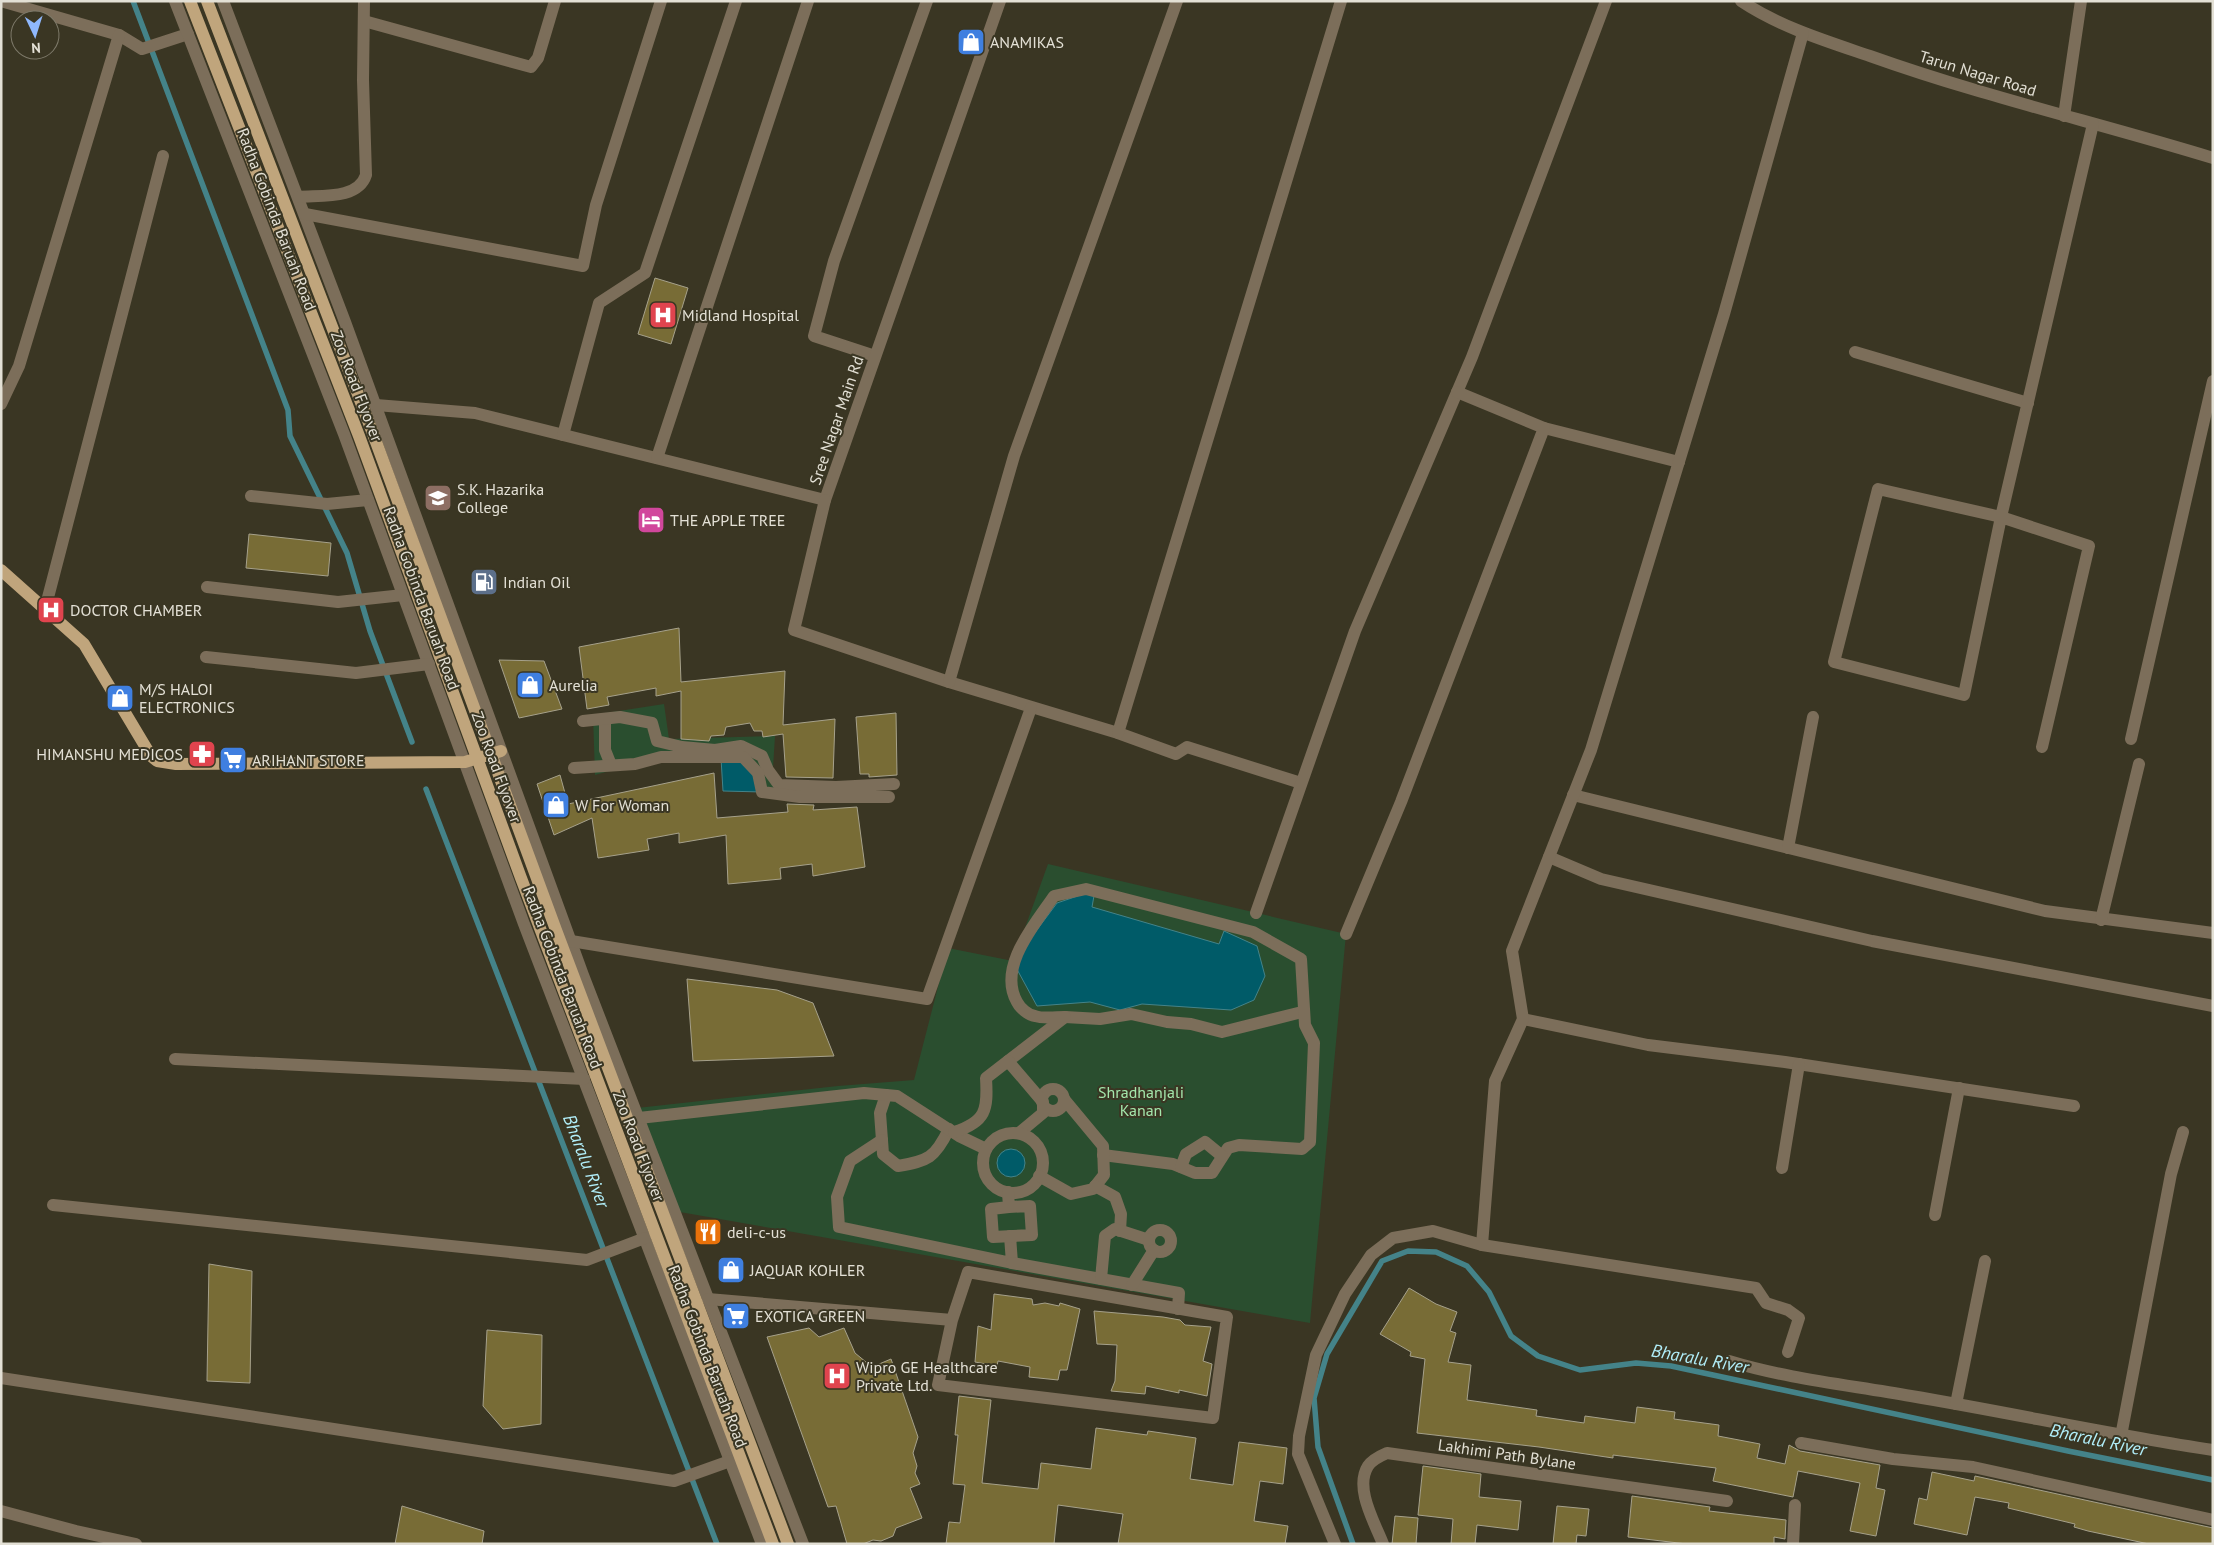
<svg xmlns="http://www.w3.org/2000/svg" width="2214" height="1545" viewBox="0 0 2214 1545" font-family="'PT Sans',sans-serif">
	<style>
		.green { fill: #2a4e2f }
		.water { fill: #005b68; stroke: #448389 }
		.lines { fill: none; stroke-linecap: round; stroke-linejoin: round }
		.stream { stroke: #448389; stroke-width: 5.5 }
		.building { fill: #786c36; stroke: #a6a18b }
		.minor { stroke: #7c6e5a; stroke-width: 12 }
		.major { stroke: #c0a57c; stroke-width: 12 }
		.major-bridge { stroke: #c0a57c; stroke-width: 12 }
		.labels { text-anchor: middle; stroke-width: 4; stroke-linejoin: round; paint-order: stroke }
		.poi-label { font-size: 16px; fill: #e3e0d5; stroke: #3a3623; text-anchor: start }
		.street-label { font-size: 16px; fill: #e3e0d5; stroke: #3a3623 }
		.park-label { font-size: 16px; fill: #a4e7ac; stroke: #3a3623 }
		.water-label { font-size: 18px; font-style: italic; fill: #b1eef9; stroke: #3a3623 }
	</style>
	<rect width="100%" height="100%" fill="#3a3623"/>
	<!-- green -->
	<g class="green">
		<path d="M664 704 669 739 775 736 772 784 801 786 762 792 743 758 661 757 595 775 593 715Z"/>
		<path d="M1048 864 1346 934 1310 1323 657 1208 619 1110 838 1086 914 1080 948 948 1013 961Z"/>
	</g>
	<!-- water -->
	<g class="water">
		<path d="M743 757 762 792 723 791 721 758Z"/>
		<path d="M1095 890 1092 907 1219 944 1224 931 1257 946 1265 976 1254 1000 1231 1010 1142 1004 1120 1010 1090 1002 1037 1006 1013 962 1057 903Z"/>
		<circle cx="1011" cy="1163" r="14"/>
	</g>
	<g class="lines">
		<!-- stream -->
		<g class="stream">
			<path d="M133 1 288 410 290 436 347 553 370 631 412 742"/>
			<path d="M426 789 717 1544"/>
			<path d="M1353 1544 1318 1447 1314 1398 1327 1354 1382 1261 1408 1251 1436 1252 1467 1266 1489 1292 1511 1336 1538 1356 1580 1370 1636 1363 1671 1366 2068 1451 2213 1480"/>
		</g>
	</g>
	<!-- building -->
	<g class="building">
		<path d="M655 278 688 288 671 344 638 334Z"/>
		<path d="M249 534 331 543 328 576 246 568Z"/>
		<path d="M679 628 681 682 785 671 783 725 835 719 833 778 786 777 783 734 763 737 762 731H754L750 723 726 727 724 735 711 736 709 741 681 739V691L656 696V688L607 697 609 705 587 709 579 647Z"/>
		<path d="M499 660 544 661 562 709 519 718Z"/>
		<path d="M896 713 897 775 869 777V774H860L856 717Z"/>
		<path d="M714 773 717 818 788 812 787 804 814 805 813 810 857 807 865 867 813 876 812 864 780 868 781 879 728 884 726 835 679 843V833L647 839 649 850 598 858 592 818 554 835 537 784 560 775 568 804Z"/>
		<path d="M687 979 777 990 813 1003 834 1056 693 1061Z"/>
		<path d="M209 1264 252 1271 250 1383 207 1381Z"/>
		<path d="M1409 1288 1436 1304 1457 1312 1450 1331 1456 1333 1448 1362 1471 1365 1467 1400 1537 1410 1536 1416 1584 1423 1585 1416 1635 1423 1637 1407 1675 1412 1674 1419 1719 1425 1718 1436 1760 1444 1757 1458 1785 1464 1789 1445 1800 1451 1880 1465 1876 1488 1885 1490 1876 1536 1850 1531 1860 1483 1798 1471 1793 1497 1713 1481 1716 1468 1613 1455V1458L1539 1447 1417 1433 1425 1359 1410 1356 1411 1352 1380 1334Z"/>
		<path d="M994 1294 1032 1299 1033 1305 1045 1303 1059 1306 1060 1303 1080 1309 1067 1370H1060L1058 1380 1029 1377 1030 1367 998 1361 997 1366 975 1362 978 1326 991 1330Z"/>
		<path d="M1094 1311 1163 1317 1180 1320 1185 1325 1211 1327 1203 1361 1212 1364 1207 1396 1179 1390V1393L1146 1386 1145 1394 1111 1391 1115 1381 1117 1345 1097 1344Z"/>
		<path d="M809 1328 819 1337 844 1328 855 1353 872 1367 891 1359 918 1437 913 1453 917 1466 915 1473 920 1484 910 1488 922 1518 896 1528 893 1536 881 1541 873 1540 863 1544H847L836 1506 828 1507 767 1337Z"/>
		<path d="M487 1330 542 1335 541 1424 503 1429 483 1406Z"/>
		<path d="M959 1396 991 1400 982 1483 1038 1489 1041 1463 1091 1469 1096 1428 1147 1435 1148 1431 1196 1438 1190 1479 1233 1485 1239 1442 1287 1448 1283 1484 1260 1481 1254 1521 1288 1526 1285 1544H1118L1123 1514 1058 1505 1054 1544H946L949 1522 960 1523 965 1485 953 1484 958 1435H955Z"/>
		<path d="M1423 1466 1481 1474 1479 1497 1521 1501 1518 1530 1477 1525 1475 1544H1451L1453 1519 1418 1515Z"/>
		<path d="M1932 1472 1974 1481 1975 1476 2213 1528V1544H2149L2088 1531 2074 1527 2075 1524 2008 1508 2009 1503 1975 1497 1967 1535 1914 1524 1919 1498 1927 1500Z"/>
		<path d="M1632 1496 1710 1507 1709 1511 1786 1520 1785 1539 1774 1537V1544H1687L1628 1537Z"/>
		<path d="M402 1506 484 1531 482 1544H395Z"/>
		<path d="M1557 1506 1589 1509 1586 1536 1577 1535 1576 1544H1553Z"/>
		<path d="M1395 1516 1418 1518 1416 1544H1392Z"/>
	</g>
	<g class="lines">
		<!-- minor -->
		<g class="minor">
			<path d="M1 1 119 35 142 49 188 34"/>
			<path d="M175 1 344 434 524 924 762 1544"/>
			<path d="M223 1 345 322 583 975 803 1544"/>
			<path d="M1741 1C1780 27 1826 41 1870 56 1982 96 2099 123 2213 158"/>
			<path d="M364 21 531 67 538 58 555 1"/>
			<path d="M2064 116 2081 1"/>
			<path d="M299 197C320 195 358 200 366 175L363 80 364 1"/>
			<path d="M305 214 583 266 596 205 661 1"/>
			<path d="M1855 352 2028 403"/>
			<path d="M875 356 814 336 834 261 927 1"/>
			<path d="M1 404 19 366 119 35"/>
			<path d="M376 405 475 413 825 500 1000 1"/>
			<path d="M1544 428 1679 462"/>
			<path d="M563 435 599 303 645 273 736 1"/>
			<path d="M657 458 808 1"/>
			<path d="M251 496 327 504 368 500"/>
			<path d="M825 500 794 630 949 682 1118 733 1176 754 1187 747 1301 783"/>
			<path d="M207 587 338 602 403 595"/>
			<path d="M45 609 163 156"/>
			<path d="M206 657 356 673 429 664"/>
			<path d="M949 682 1014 456 1177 1"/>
			<path d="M605 719V750L611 765"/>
			<path d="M583 721 620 717 652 723 657 741 682 747 715 750 741 746 762 756 768 770 779 785 836 787 894 784"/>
			<path d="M1118 733 1341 1"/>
			<path d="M2131 739 2213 381"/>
			<path d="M2042 747 2089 546 2001 517 1964 695 1834 662 1878 489 2001 517 2093 124"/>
			<path d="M574 768 635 764 661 757H743L758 773 762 792 800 797H889"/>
			<path d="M1573 795 2045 911 2213 933"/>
			<path d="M1788 848 1813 717"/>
			<path d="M1549 857 1601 879 1872 941 2213 1006"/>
			<path d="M1256 913 1355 631 1472 357 1606 1"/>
			<path d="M2101 920 2139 764"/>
			<path d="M1346 934 1401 802 1544 428 1457 392"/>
			<path d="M571 941 927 999 1031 708"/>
			<path d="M1065 1017 1100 1019 1131 1014 1167 1022 1191 1024 1222 1032 1302 1012"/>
			<path d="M1523 1019 1648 1045 1785 1062 2074 1106"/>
			<path d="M175 1059 584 1079"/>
			<path d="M1008 1061 1065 1017C1056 1017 1043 1019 1035 1016 1028 1015 1020 1008 1017 1002 997 967 1035 924 1054 896L1086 889 1253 932 1301 959 1305 1025 1314 1043 1310 1142 1302 1149 1239 1145 1228 1148 1212 1173H1195L1173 1164 1103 1155"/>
			<circle cx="1053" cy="1100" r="11"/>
			<path d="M886 1095 880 1113 883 1154 898 1166C928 1161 935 1158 949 1129"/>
			<path d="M639 1118 864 1093 897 1096 959 1136 986 1149"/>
			<path d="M954 1132C986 1122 988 1110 986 1078L1008 1061 1043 1102V1113L1019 1133"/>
			<circle cx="1013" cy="1163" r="30"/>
			<path d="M882 1140 850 1161 837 1197 839 1227 1012 1263 1010 1236"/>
			<path d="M1181 1167 1186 1154 1205 1142 1222 1156"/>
			<path d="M1782 1168 1799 1064"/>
			<path d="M1039 1176 1071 1194 1093 1189 1104 1175 1103 1146 1064 1099"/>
			<path d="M1095 1186 1115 1197 1121 1214 1120 1231"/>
			<path d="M1008 1192 1009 1207 1030 1206 1032 1235 993 1237 991 1209 1009 1207"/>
			<path d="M53 1205 587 1260 645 1238"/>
			<path d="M1935 1215 1959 1088"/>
			<circle cx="1160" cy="1241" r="11"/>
			<path d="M1482 1245 1495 1081 1523 1019 1512 951 1591 750 1724 314 1803 33"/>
			<path d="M1012 1263 1179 1293 1178 1309"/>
			<path d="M1101 1279 1105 1236 1115 1229 1149 1240"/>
			<path d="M1132 1285 1154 1250"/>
			<path d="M708 1299 952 1320 968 1272 1227 1317 1213 1418 938 1385 952 1320"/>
			<path d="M1729 1361C1788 1379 1850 1385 1911 1396 2012 1413 2112 1435 2213 1450"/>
			<path d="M1 1378 674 1481 730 1461"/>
			<path d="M1956 1404 1985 1261"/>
			<path d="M2121 1436 2171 1174 2183 1132"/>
			<path d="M1801 1443 1893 1459 1973 1467 2213 1520"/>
			<path d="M1 1511 76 1531 136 1544"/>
			<path d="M1335 1544 1298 1454 1299 1436 1316 1355 1345 1294 1371 1255 1393 1238 1433 1231 1482 1245 1756 1288 1766 1303 1788 1310 1799 1318 1788 1352"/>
			<path d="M1383 1544C1375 1523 1354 1488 1368 1466 1372 1460 1380 1456 1387 1453L1727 1501"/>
			<path d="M1793 1544 1795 1505"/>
		</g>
		<!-- major -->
		<path class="major" d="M1 570 84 644 151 756 157 761 176 764 465 762 501 751"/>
		<!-- major-bridge -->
		<g class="major-bridge">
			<path d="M190 1 359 436 521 878 773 1544"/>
			<path d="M207 1 372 431 556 930 788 1544"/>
		</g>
	</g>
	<!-- icons -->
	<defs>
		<symbol id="shop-square" viewBox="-11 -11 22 22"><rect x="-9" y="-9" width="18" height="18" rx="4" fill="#3f7fe0" stroke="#3a3623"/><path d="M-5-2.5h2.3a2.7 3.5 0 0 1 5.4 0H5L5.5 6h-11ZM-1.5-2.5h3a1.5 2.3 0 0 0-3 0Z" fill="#fff"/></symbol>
		<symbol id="hospital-square" viewBox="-11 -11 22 22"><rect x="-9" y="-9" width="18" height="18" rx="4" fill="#e0444e" stroke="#3a3623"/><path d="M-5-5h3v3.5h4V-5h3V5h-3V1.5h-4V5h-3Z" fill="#fff"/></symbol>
		<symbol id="university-square" viewBox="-11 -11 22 22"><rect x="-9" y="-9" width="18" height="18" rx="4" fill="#8d6e63" stroke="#3a3623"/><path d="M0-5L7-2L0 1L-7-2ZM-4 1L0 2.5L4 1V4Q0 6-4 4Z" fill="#fff"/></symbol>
		<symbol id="hotel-square" viewBox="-11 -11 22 22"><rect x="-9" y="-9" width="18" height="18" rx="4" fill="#d1479c" stroke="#3a3623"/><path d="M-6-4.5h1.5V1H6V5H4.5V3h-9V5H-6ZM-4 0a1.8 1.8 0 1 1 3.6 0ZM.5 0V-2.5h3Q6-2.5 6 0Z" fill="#fff"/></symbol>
		<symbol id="fuel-square" viewBox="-11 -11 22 22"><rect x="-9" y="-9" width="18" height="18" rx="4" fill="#5c6f8a" stroke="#3a3623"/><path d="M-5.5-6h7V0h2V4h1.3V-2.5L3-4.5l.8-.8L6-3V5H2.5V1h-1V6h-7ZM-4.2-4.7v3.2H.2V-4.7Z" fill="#fff"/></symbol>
		<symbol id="pharmacy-square" viewBox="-11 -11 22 22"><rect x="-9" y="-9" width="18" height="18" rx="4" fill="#e0444e" stroke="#3a3623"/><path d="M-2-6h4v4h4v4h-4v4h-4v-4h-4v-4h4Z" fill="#fff"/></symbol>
		<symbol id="supermarket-square" viewBox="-11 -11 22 22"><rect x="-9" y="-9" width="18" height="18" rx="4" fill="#3f7fe0" stroke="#3a3623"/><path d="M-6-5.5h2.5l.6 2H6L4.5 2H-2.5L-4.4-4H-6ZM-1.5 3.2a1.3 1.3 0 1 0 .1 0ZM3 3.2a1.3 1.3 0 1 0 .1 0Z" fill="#fff"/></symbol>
		<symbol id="restaurant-square" viewBox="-11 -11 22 22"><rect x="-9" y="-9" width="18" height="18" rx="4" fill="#e8710a" stroke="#3a3623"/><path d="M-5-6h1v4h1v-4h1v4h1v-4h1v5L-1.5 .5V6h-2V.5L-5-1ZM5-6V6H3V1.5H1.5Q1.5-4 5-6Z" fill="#fff"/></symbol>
	</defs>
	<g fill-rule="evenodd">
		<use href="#shop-square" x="955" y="26" width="32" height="32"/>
		<use href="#hospital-square" x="647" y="299" width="32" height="32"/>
		<use href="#university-square" x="422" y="482" width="32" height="32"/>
		<use href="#hotel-square" x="635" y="504" width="32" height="32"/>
		<use href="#fuel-square" x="468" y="566" width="32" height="32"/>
		<use href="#hospital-square" x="35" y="594" width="32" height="32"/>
		<use href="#shop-square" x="514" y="669" width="32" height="32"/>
		<use href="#shop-square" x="104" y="682" width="32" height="32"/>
		<use href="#pharmacy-square" x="186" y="738" width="32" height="32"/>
		<use href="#supermarket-square" x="217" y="744" width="32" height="32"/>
		<use href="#shop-square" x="540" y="789" width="32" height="32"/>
		<use href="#restaurant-square" x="692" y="1216" width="32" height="32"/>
		<use href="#shop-square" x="715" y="1254" width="32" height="32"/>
		<use href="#supermarket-square" x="720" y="1300" width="32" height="32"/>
		<use href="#hospital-square" x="821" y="1360" width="32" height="32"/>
	</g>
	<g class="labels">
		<!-- poi labels -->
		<g class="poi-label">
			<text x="990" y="48">ANAMIKAS</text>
			<text x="682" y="321">Midland Hospital</text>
			<text x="457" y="495">S.K. Hazarika<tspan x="457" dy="18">College</tspan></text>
			<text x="670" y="526">THE APPLE TREE</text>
			<text x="503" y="588">Indian Oil</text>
			<text x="70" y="616">DOCTOR CHAMBER</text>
			<text x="549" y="691">Aurelia</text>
			<text x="139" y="695">M/S HALOI<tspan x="139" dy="18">ELECTRONICS</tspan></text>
			<text x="183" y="760" text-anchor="end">HIMANSHU MEDICOS</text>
			<text x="252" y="766">ARIHANT STORE</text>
			<text x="575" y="811">W For Woman</text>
			<text x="727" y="1238">deli-c-us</text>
			<text x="750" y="1276">JAQUAR KOHLER</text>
			<text x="755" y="1322">EXOTICA GREEN</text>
			<text x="856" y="1373">Wipro GE Healthcare<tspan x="856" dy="18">Private Ltd.</tspan></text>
		</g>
		<!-- street labels -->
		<g class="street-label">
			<text transform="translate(1978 73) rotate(17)" y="6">Tarun Nagar Road</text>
			<text transform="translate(277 219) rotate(69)" y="6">Radha Gobinda Baruah Road</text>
			<text transform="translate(357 386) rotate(69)" y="6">Zoo Road Flyover</text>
			<text transform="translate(836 420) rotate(-71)" y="6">Sree Nagar Main Rd</text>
			<text transform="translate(422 598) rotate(70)" y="6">Radha Gobinda Baruah Road</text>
			<text transform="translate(497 767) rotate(70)" y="6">Zoo Road Flyover</text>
			<text transform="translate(563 977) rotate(69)" y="6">Radha Gobinda Baruah Road</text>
			<text transform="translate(639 1146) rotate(69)" y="6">Zoo Road Flyover</text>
			<text transform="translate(708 1356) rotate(69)" y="6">Radha Gobinda Baruah Road</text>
			<text transform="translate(1507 1454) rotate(8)" y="6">Lakhimi Path Bylane</text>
		</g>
		<!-- park labels -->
		<g class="park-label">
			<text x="1141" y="1098">Shradhanjali<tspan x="1141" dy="18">Kanan</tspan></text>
		</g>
		<!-- water labels -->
		<g class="water-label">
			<text transform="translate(586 1161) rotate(69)" y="6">Bharalu River</text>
			<text transform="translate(1700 1359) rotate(10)" y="6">Bharalu River</text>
			<text transform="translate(2098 1440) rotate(12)" y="6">Bharalu River</text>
		</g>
	</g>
	<!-- border -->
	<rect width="2214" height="1545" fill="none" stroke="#e3e0d5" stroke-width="5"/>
	<!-- north arrow -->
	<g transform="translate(35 35) rotate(176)"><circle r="24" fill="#3a3623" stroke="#7e7a6a"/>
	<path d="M0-4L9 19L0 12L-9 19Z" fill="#8fb8fd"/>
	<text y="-8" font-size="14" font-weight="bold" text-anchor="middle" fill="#e3e0d5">N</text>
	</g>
</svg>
